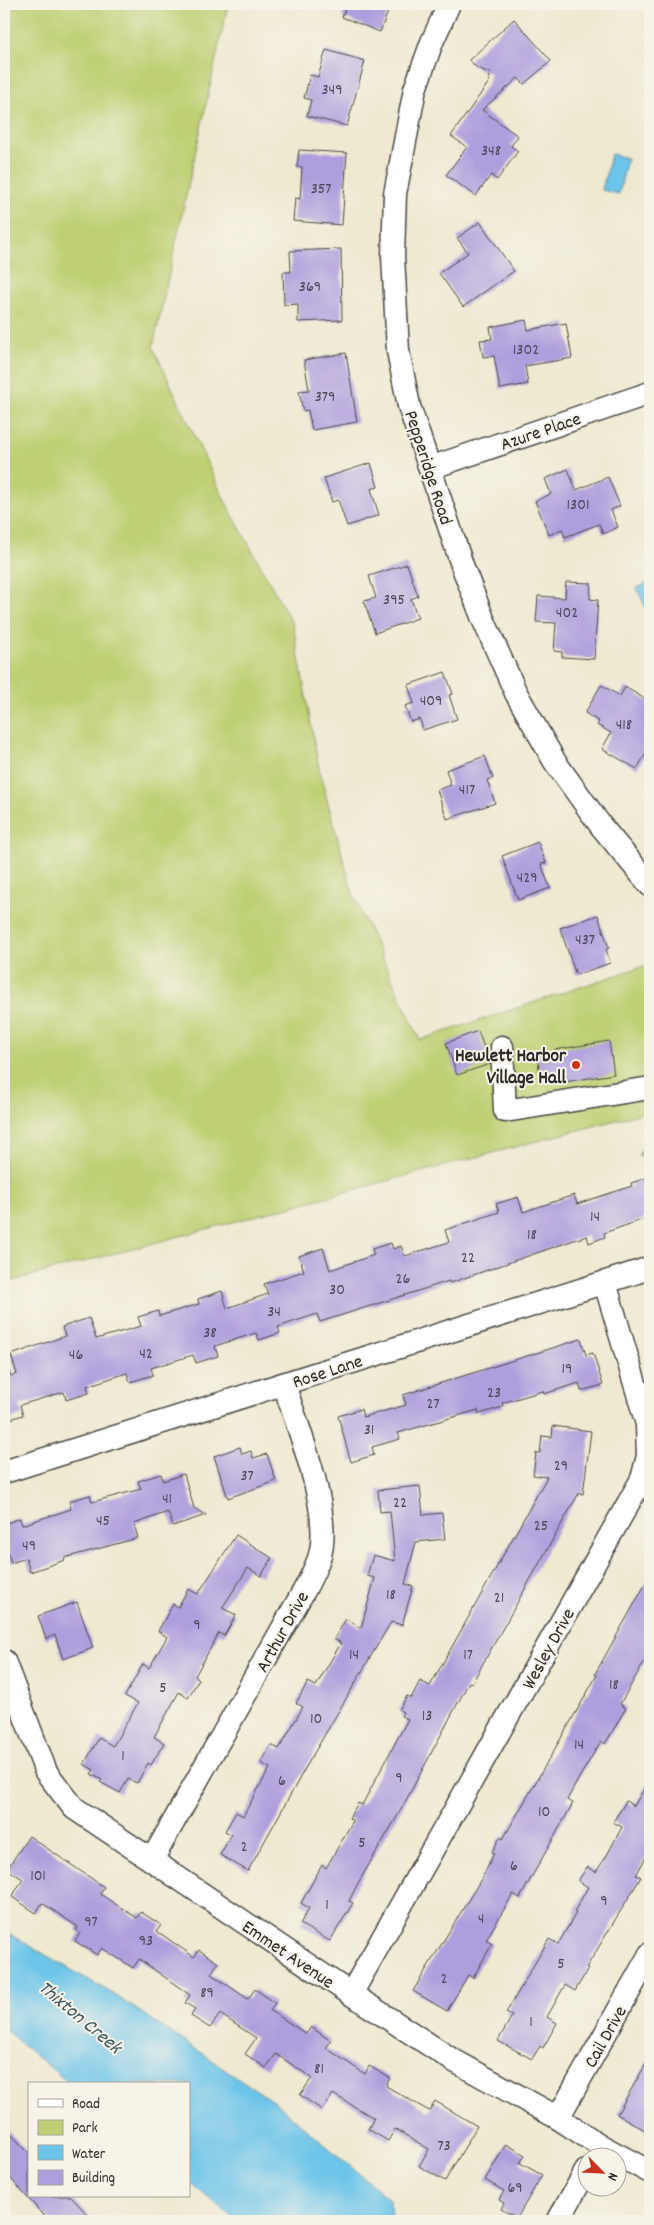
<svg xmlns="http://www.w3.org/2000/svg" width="654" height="2225" viewBox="0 0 654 2225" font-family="Dekko,sans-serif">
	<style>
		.green { fill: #bed073; stroke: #747e4f }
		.forest { fill: #96b265; stroke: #606e48 }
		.water { fill: #6cc4e9; stroke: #4c788a }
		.building { fill: #af9edd }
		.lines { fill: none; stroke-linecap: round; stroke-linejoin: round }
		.minor-casing { stroke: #484844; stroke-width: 25 }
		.minor { stroke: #fff; stroke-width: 22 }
		.poi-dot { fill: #c8321e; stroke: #f7f3e8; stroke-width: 2 }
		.labels { text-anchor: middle; stroke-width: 4; stroke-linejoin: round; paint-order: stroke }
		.number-label { font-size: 16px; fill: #4c4858 }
		.street-label { font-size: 19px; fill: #2b2b2b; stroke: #f7f3e8 }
		.poi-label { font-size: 19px; font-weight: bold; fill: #2b2b2b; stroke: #f7f3e8; text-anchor: end }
		.water-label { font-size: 20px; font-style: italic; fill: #3e5964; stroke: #f7f3e8 }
	</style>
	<rect width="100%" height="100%" fill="#f7f3e8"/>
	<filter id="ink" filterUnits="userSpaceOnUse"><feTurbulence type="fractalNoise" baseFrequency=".02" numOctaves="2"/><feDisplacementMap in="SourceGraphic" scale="10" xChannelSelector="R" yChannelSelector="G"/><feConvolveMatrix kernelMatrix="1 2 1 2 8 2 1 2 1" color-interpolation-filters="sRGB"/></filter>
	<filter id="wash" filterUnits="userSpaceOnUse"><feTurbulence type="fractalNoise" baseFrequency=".0096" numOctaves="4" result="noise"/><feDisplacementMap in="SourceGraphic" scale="20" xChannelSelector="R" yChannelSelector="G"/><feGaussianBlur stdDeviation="1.12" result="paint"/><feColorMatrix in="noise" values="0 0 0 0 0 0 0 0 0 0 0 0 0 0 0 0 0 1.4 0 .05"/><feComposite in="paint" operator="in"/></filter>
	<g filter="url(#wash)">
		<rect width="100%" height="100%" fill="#eee9d0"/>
		<!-- green -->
		<path class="green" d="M4 4H228L153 347 224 499 293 625 320 774 353 894 420 1040 650 964V1111L4 1283Z"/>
		<!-- forest -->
		<path class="forest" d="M650 1134V1155L638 1156Z"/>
		<!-- water -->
		<g class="water">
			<path d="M611 154 627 158 619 194 602 190Z"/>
			<path d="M650 582V618L637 588Z"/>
			<path d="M4 1931 115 1995 277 2104 390 2200 391 2221H237L189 2182V2084H70L4 2029Z"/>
		</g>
		<g id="blocks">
			<!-- building -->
			<g class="building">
				<path d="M347 4H391L380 32 342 17Z"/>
				<path d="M514 19 551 61 524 84 518 78 482 110 518 136 511 146 518 151 497 180 491 175 476 196 446 175 467 147 451 136 489 82 490 73 477 68 469 60Z"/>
				<path d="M326 50 365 61 347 126 307 116 311 100 304 98 310 75 318 77Z"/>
				<path d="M299 150 347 153 342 225 293 221 295 198 300 199 302 167H297Z"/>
				<path d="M480 222 514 271 463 307 439 273 468 253 457 238Z"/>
				<path d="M341 249 342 320 298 322V304L284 305 283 272H291L290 251Z"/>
				<path d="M526 320 528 330 566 323 572 358 525 366 528 384 500 389 494 356 483 357 480 340 492 339 490 327Z"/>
				<path d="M346 353 357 422 312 430 308 410 303 411 299 391 309 390 304 360Z"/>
				<path d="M371 463 378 487 371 489 379 515 347 526 338 500 332 502 324 478Z"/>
				<path d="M568 469 576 490 608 477 620 506 611 510 618 527 603 534 599 524 565 537 562 529 549 535 535 501 551 494 545 479Z"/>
				<path d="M407 564 418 596 411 599 418 618 375 633 364 601 376 598 369 576Z"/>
				<path d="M566 582 591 583 590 599 598 600 594 659 562 657V652L554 651 556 623 536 622 538 596 565 598Z"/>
				<path d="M445 672 453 694 449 695 457 719 423 730 420 719 411 722 405 706 414 703 408 685Z"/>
				<path d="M601 685 620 696 625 687 650 702V746L637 769 602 749 611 733 597 725 599 722 585 713Z"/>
				<path d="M485 756 493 778 487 780 495 803 447 819 437 790 451 785 446 770Z"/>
				<path d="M538 842 546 863 541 864 550 888 518 900 502 856Z"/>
				<path d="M598 915 609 948 606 949 610 963 576 975 560 928Z"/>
				<path d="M478 1031 490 1064 457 1075 446 1043Z"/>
				<path d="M609 1041 614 1074 558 1083V1077L541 1080 537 1055 554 1053V1050Z"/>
				<path d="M650 1177V1217L604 1233 605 1237 589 1243 587 1236 574 1240 450 1283 449 1281 320 1322 317 1314 278 1327 280 1333 259 1340 256 1333 215 1346 218 1356 196 1363 193 1355 151 1368 153 1375 130 1382 127 1373 87 1386 89 1393 66 1400 64 1392 20 1405 23 1415 4 1421V1366H7L11 1376 17 1374 11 1355 65 1336 62 1327 89 1318 96 1339 141 1326 138 1317 158 1311 159 1316 199 1304 198 1299 222 1291 227 1308 268 1294 264 1284 304 1271 299 1256 323 1248 330 1270 374 1255 372 1249 391 1243 393 1249 401 1246 405 1256 449 1242 445 1230 499 1212 496 1204 518 1197 523 1212 574 1195 577 1204 632 1186 631 1183Z"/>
				<path d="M581 1339 586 1355 593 1353 603 1385 581 1391 579 1383 544 1394 543 1391 502 1403 503 1407 479 1414 478 1410 398 1433 400 1439 372 1447 374 1455 351 1462 338 1416 361 1409 363 1417 406 1405 403 1395Z"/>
				<path d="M553 1426 591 1431 583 1494 579 1493 472 1683 469 1682 402 1808 357 1885 349 1901 353 1903 330 1941 300 1924 309 1908 301 1903 322 1865 326 1868 353 1821 349 1818 358 1803 362 1805 408 1719 401 1716 403 1712 399 1710 407 1696 411 1698 420 1681 430 1686 547 1477 533 1475 536 1453H540L542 1436 552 1437Z"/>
				<path d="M240 1447 242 1454 251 1451 253 1458 267 1454 276 1481 228 1498 214 1456Z"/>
				<path d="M161 1474 163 1481 184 1474 194 1508 206 1515 173 1526 168 1512 134 1524 138 1538 64 1558 65 1560 30 1572 26 1558 11 1563 4 1542V1524L20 1518 22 1525 71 1509 69 1501 90 1495 92 1502 141 1489 138 1481Z"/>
				<path d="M420 1486 423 1515 442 1513 445 1539 416 1542 405 1584 413 1586 402 1625 391 1622 307 1765 248 1871 220 1855 231 1835 225 1831 236 1812 243 1816 270 1768 261 1763 271 1745 279 1749 303 1707 296 1703 308 1682 316 1686 341 1643 334 1639 346 1619 361 1628 375 1578 367 1576 373 1555 395 1561 390 1511 380 1512 378 1490Z"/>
				<path d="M236 1535 272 1558 261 1576 248 1568 222 1608 236 1615 224 1636 219 1633 195 1676 199 1679 188 1698 179 1692 154 1737 164 1743 151 1765 148 1763 137 1783 128 1779 120 1793 100 1782 102 1780 91 1774 94 1770 84 1764 99 1738 113 1746 138 1703 125 1696 143 1664 149 1668 167 1637 158 1631 173 1604 178 1607 188 1589 198 1594Z"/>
				<path d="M650 1576V1652L620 1704 626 1708 605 1744 601 1741 579 1778 567 1800 573 1803 520 1898 513 1894 486 1940 492 1944 473 1978 468 1975 447 2011 413 1991 483 1876 494 1853 492 1852 500 1837 503 1839 583 1700 597 1675 595 1674Z"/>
				<path d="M77 1602 93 1648 63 1659 55 1635 46 1639 38 1616Z"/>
				<path d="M650 1779V1850L636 1875 641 1877 586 1968 588 1969 575 1991 565 1985 547 2017 557 2023 543 2048 540 2046 532 2059 498 2041 512 2016 506 2013 549 1939 558 1944 576 1913 574 1912 588 1887 578 1881 587 1867 596 1872 606 1857 622 1827 613 1822 626 1801 634 1806Z"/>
				<path d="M29 1836 104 1887 100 1894 137 1918 141 1912 161 1925 157 1931 194 1957 199 1950 218 1963 211 1974 248 1999 255 1989 275 2003 270 2010 306 2034 311 2027 331 2041 326 2048 365 2074 369 2066 390 2078 386 2086 429 2111 435 2101 477 2126 445 2181 419 2166 429 2149 395 2129 388 2141 368 2129 374 2118 333 2094 322 2110 300 2095 312 2078 276 2054 266 2068 245 2054 256 2038 220 2014 210 2028 191 2016 195 2009 185 2003 190 1995 139 1959 133 1968 102 1948 97 1955 75 1941 80 1933 76 1930 78 1927 42 1903 36 1913 12 1897 23 1879 7 1869Z"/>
				<path d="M650 2057V2133L617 2114Z"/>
				<path d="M4 2127 29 2153V2196H70L94 2221H50L36 2207 4 2171Z"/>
				<path d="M506 2144 525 2155 520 2163 542 2175 517 2218 501 2209 504 2203 499 2200 504 2191 485 2180Z"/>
			</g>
		</g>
	</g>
	<g filter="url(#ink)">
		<use href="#blocks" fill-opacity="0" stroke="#484844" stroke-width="1"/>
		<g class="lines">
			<defs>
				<g id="minor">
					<path d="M449 4 432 42 415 89 395 194 393 256 398 351 409 406 462 565 483 619 516 693 555 762 601 826 650 885"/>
					<path d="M430 468 650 393"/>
					<path d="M502 1047 505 1111 650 1088"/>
					<path d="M4 1472 650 1268"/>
					<path d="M4 1661 46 1772 74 1808 351 1994 451 2059 558 2118 601 2146 650 2172"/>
					<path d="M152 1860 306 1587C311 1577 317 1566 320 1555 332 1511 298 1429 284 1384"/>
					<path d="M351 1994 642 1479 648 1456 647 1424 605 1283"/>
					<path d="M558 2118 650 1954"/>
					<path d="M558 2221 586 2171"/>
				</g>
			</defs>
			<!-- minor casing -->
			<use href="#minor" class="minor-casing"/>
			<!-- minor -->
			<use href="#minor" class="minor"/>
		</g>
	</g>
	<!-- markers -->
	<circle class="poi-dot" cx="576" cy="1065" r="5"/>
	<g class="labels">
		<!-- number labels -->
		<g class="number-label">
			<text x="332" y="94">349</text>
			<text x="491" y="155">348</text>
			<text x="321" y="193">357</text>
			<text x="310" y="291">369</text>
			<text x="526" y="354">1302</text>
			<text x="325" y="401">379</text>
			<text x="578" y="509">1301</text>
			<text x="394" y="604">395</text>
			<text x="567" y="617">402</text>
			<text x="431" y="705">409</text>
			<text x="624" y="729">418</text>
			<text x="467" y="794">417</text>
			<text x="527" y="882">429</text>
			<text x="585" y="944">437</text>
			<text x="595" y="1221">14</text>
			<text x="532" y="1239">18</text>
			<text x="468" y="1262">22</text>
			<text x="403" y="1283">26</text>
			<text x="337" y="1294">30</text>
			<text x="274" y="1316">34</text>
			<text x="210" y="1337">38</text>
			<text x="146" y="1358">42</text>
			<text x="76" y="1359">46</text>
			<text x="567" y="1373">19</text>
			<text x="494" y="1397">23</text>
			<text x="433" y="1408">27</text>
			<text x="369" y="1434">31</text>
			<text x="561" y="1470">29</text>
			<text x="247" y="1480">37</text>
			<text x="167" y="1503">41</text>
			<text x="400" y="1507">22</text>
			<text x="103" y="1525">45</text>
			<text x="541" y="1530">25</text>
			<text x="29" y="1550">49</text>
			<text x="391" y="1599">18</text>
			<text x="499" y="1602">21</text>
			<text x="197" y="1629">9</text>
			<text x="354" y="1659">14</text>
			<text x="468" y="1659">17</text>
			<text x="614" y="1689">18</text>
			<text x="163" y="1692">5</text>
			<text x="427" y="1720">13</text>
			<text x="316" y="1723">10</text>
			<text x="579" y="1749">14</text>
			<text x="123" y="1760">1</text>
			<text x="399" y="1782">9</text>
			<text x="282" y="1785">6</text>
			<text x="544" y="1816">10</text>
			<text x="362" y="1847">5</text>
			<text x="244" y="1851">2</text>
			<text x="514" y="1870">6</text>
			<text x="38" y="1880">101</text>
			<text x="604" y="1905">9</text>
			<text x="327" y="1909">1</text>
			<text x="481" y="1923">4</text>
			<text x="91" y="1926">97</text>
			<text x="146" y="1945">93</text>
			<text x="561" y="1968">5</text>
			<text x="444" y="1983">2</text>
			<text x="207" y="1997">89</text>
			<text x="531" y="2026">1</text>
			<text x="319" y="2073">81</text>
			<text x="444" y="2150">73</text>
			<text x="515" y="2192">69</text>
		</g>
		<!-- street labels -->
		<g class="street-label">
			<text transform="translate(540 430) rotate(-19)" y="7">Azure Place</text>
			<text transform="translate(430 467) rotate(72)" y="7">Pepperidge Road</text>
			<text transform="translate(327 1370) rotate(-18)" y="7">Rose Lane</text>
			<text transform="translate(281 1631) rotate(-61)" y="7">Arthur Drive</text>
			<text transform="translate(547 1648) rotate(-61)" y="7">Wesley Drive</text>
			<text transform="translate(289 1953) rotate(34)" y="7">Emmet Avenue</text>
			<text transform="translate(604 2036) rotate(-61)" y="7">Cail Drive</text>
		</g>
		<!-- poi labels -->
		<g class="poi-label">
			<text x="566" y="1061">Hewlett Harbor<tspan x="566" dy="22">Village Hall</tspan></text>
		</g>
		<!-- water labels -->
		<g class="water-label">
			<text transform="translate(81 2016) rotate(40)" y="7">Thixton Creek</text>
		</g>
	</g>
	<!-- margin -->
	<rect width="654" height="2225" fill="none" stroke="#f7f3e8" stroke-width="20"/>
	<!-- legend -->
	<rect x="28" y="2082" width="162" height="115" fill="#f7f3e8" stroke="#a5a39c"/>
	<rect x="38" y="2099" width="25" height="8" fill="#ffffff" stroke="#a5a39c"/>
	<text x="72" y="2108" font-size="15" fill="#2b2b2b">Road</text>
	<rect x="38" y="2120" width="25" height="15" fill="#bed073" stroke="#a5a39c"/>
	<text x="72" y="2132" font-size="15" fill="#2b2b2b">Park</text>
	<rect x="38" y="2145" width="25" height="15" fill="#6cc4e9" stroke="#a5a39c"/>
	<text x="72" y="2158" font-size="15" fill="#2b2b2b">Water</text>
	<rect x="38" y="2170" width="25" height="15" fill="#af9edd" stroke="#a5a39c"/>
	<text x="72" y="2182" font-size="15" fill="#2b2b2b">Building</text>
	<!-- north arrow -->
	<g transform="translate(602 2172) rotate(114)"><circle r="24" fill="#f7f3e8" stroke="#a5a39c"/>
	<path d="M0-4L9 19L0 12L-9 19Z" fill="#c8321e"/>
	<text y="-8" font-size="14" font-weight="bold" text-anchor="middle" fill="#2b2b2b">N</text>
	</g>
</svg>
